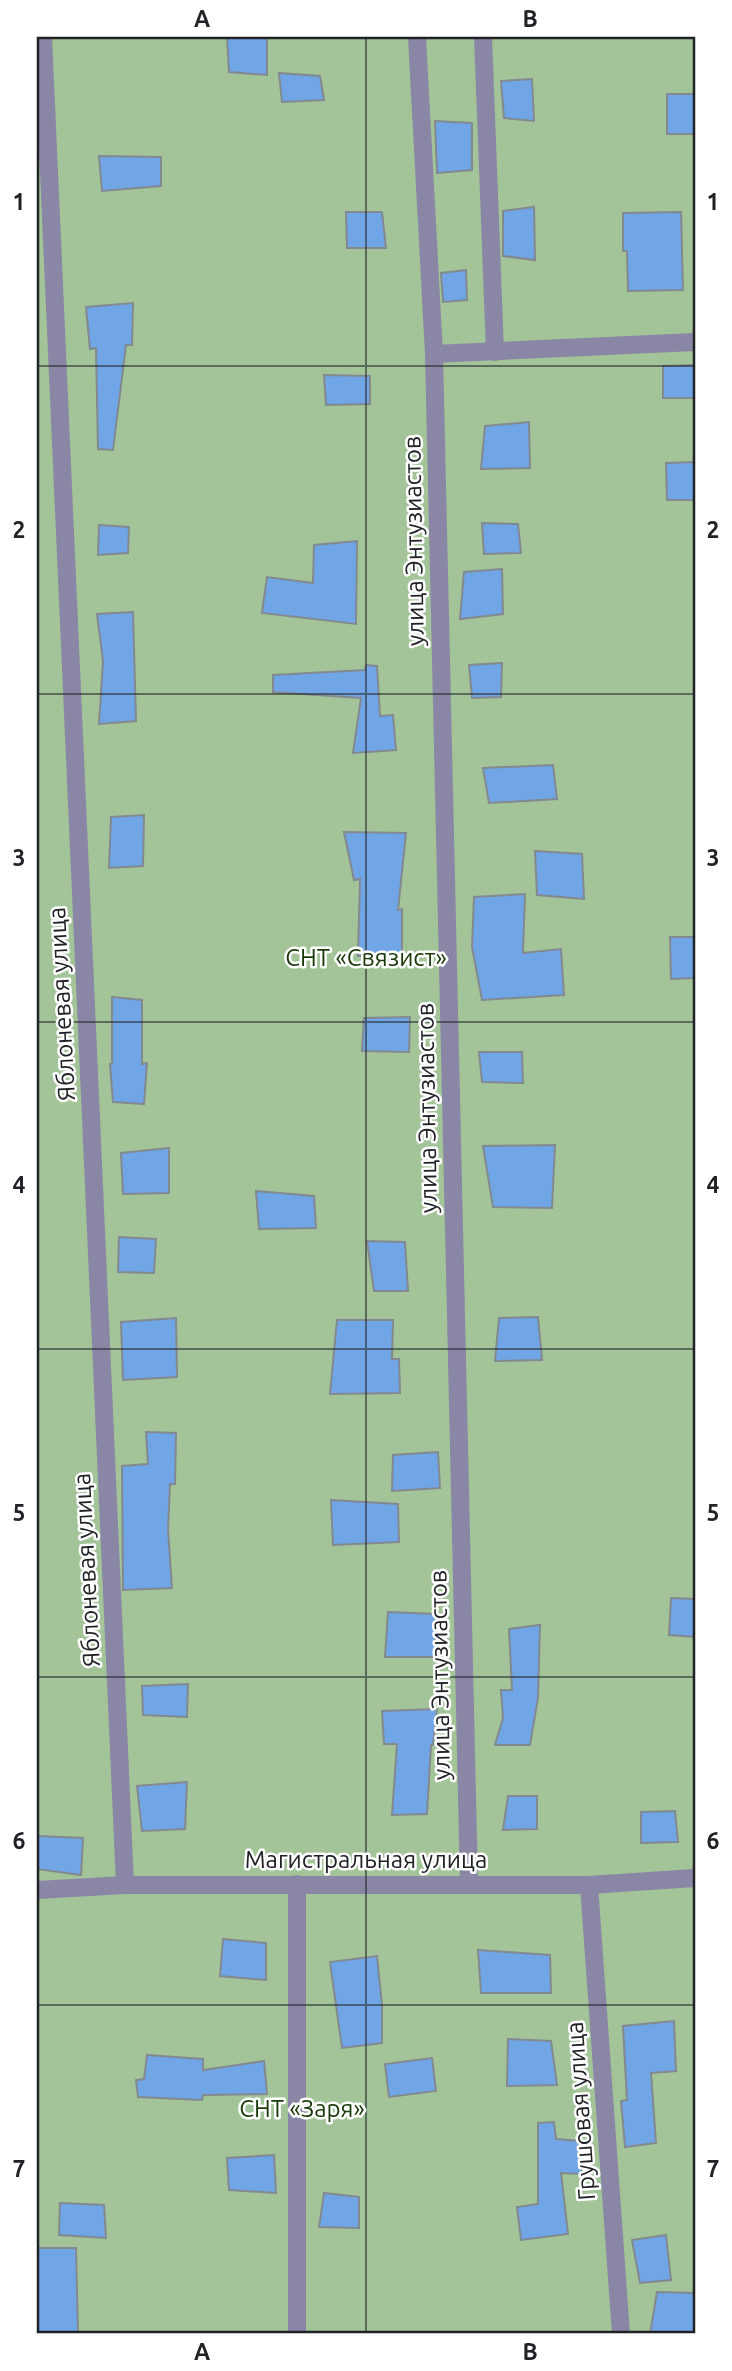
<svg xmlns="http://www.w3.org/2000/svg" width="732" height="2371" viewBox="0 0 732 2371" font-family="Ubuntu,sans-serif">
	<style>
		.green { fill: #a3c398 }
		.building { fill: #70a6e5; stroke: #828991; stroke-width: 2 }
		.lines { fill: none; stroke-linecap: round; stroke-linejoin: round }
		.street { stroke: #8a86a6; stroke-width: 18 }
		.grid { fill: none; stroke: #202226; stroke-width: 2; stroke-opacity: 0.55 }
		.labels { text-anchor: middle; stroke-width: 5; stroke-linejoin: round; paint-order: stroke }
		.street-label { font-size: 24px; fill: #202226; stroke: #fff }
		.park-label { font-size: 24px; fill: #193909; stroke: #fff }
		.neatline { fill: none; stroke: #202226; stroke-width: 2.5 }
		.grid-label { font-size: 23px; text-anchor: middle; font-weight: bold; fill: #202226 }
	</style>
	<rect width="100%" height="100%" fill="#dbe2eb"/>
	<!-- green -->
	<rect class="green" x="37" y="37" width="658" height="2297"/>
	<!-- building -->
	<g class="building">
		<path d="M227 37H267V75L229 72Z"/>
		<path d="M279 73 320 76 324 100 282 102Z"/>
		<path d="M532 79 534 121 504 118 501 81Z"/>
		<rect x="667" y="94" width="28" height="40"/>
		<path d="M435 121 472 123V170L437 173Z"/>
		<path d="M99 156 161 157V186L102 191Z"/>
		<path d="M534 207 535 260 503 256V211Z"/>
		<path d="M346 212H382L386 248H347Z"/>
		<path d="M681 212 683 290 628 291 627 251H623V213Z"/>
		<path d="M466 270 467 300 443 302 441 273Z"/>
		<path d="M133 303 132 345H126L113 450 98 449 96 348 90 349 86 307Z"/>
		<path d="M695 365V398H663V366Z"/>
		<path d="M324 375 370 376V404L326 405Z"/>
		<path d="M529 422 530 468 481 469 485 426Z"/>
		<path d="M695 462V500H667L666 463Z"/>
		<path d="M482 523 518 524 521 553 484 554Z"/>
		<path d="M99 525 129 527 128 553 98 555Z"/>
		<path d="M357 541 356 624 262 613 267 577 313 583 314 545Z"/>
		<path d="M502 569 503 614 460 619 464 572Z"/>
		<path d="M133 612 136 721 99 724 103 661 97 614Z"/>
		<path d="M502 663 501 697 472 698 469 665Z"/>
		<path d="M366 665 377 666 380 716 393 715 396 750 353 753 361 698 273 692V675L365 670Z"/>
		<path d="M553 765 557 799 489 803 483 768Z"/>
		<path d="M144 815 143 866 109 868 111 817Z"/>
		<path d="M344 832 406 833 398 910 402 909V956H358L360 879 354 880Z"/>
		<path d="M535 851 582 854 584 899 537 895Z"/>
		<path d="M525 894 523 953 561 949 564 995 482 1000 472 947 474 897Z"/>
		<path d="M670 937H695V978L671 979Z"/>
		<path d="M112 997 142 1000V1064L147 1063 144 1104 113 1102 110 1064H112Z"/>
		<path d="M410 1017 409 1052 362 1051 364 1018Z"/>
		<path d="M479 1052H522L523 1083 482 1082Z"/>
		<path d="M555 1145 552 1208 493 1207 483 1146Z"/>
		<path d="M169 1148V1193L123 1194 121 1153Z"/>
		<path d="M256 1191 314 1196 316 1228 259 1229Z"/>
		<path d="M119 1237 156 1239 154 1273 118 1272Z"/>
		<path d="M367 1241 405 1242 408 1291H374Z"/>
		<path d="M538 1317 542 1360 495 1361 499 1318Z"/>
		<path d="M176 1318 177 1377 123 1380 121 1322Z"/>
		<path d="M337 1320H393L392 1359H399L400 1393 330 1394Z"/>
		<path d="M146 1432 176 1433 175 1484H170L168 1530 172 1588 123 1590 122 1466 148 1464Z"/>
		<path d="M438 1452 440 1488 392 1491 393 1455Z"/>
		<path d="M331 1500 398 1504 399 1542 333 1545Z"/>
		<path d="M671 1598 695 1599V1637L669 1635Z"/>
		<path d="M388 1612 435 1614V1657H385Z"/>
		<path d="M540 1625 538 1698 530 1745H495L503 1718 501 1690H512L509 1629Z"/>
		<path d="M188 1684 187 1717 143 1715 142 1686Z"/>
		<path d="M437 1709 433 1745H431L427 1814 392 1815 397 1744H384L382 1711Z"/>
		<path d="M187 1782 185 1829 142 1831 137 1786Z"/>
		<path d="M508 1796H537V1829L503 1830Z"/>
		<path d="M675 1811 678 1842 641 1843V1812Z"/>
		<path d="M37 1836 83 1838 81 1875 37 1869Z"/>
		<path d="M223 1939 266 1943V1980L220 1976Z"/>
		<path d="M478 1950 550 1955 551 1993H481Z"/>
		<path d="M377 1956 382 2005V2043L342 2048 330 1962Z"/>
		<path d="M674 2021 676 2071 651 2073 656 2143 625 2147 621 2101 627 2100 623 2026Z"/>
		<path d="M508 2039 551 2041 557 2085 507 2086Z"/>
		<path d="M147 2055 203 2059V2070L264 2061 267 2094 203 2095 202 2100 138 2097 136 2080 144 2079Z"/>
		<path d="M432 2058 436 2091 389 2097 385 2064Z"/>
		<path d="M554 2122 556 2139 580 2141 582 2174 561 2173 568 2234 521 2240 517 2207 538 2204V2123Z"/>
		<path d="M274 2155 276 2193 229 2190 227 2158Z"/>
		<path d="M324 2193 359 2197V2228L319 2227Z"/>
		<path d="M60 2203 104 2205 106 2238 59 2235Z"/>
		<path d="M666 2235 671 2280 640 2283 632 2240Z"/>
		<path d="M37 2248H76L78 2334H37Z"/>
		<path d="M657 2292 695 2293V2334H650Z"/>
	</g>
	<g class="lines">
		<!-- street -->
		<g class="street">
			<path d="M43 37 125 1885"/>
			<path d="M417 37 434 354 469 1884"/>
			<path d="M483 37 495 352"/>
			<path d="M434 354 695 342"/>
			<path d="M297 1884V2334"/>
			<path d="M589 1885 621 2334"/>
			<path d="M37 1890 125 1885H589L695 1878"/>
		</g>
	</g>
	<!-- grid -->
	<path class="grid" d="M366 37V2334M37 366H695M37 694H695M37 1022H695M37 1349H695M37 1677H695M37 2005H695"/>
	<g class="labels">
		<!-- street labels -->
		<g class="street-label">
			<text transform="translate(414 541) rotate(-91)" y="8">улица Энтузиастов</text>
			<text transform="translate(62 1004) rotate(-93)" y="8">Яблоневая улица</text>
			<text transform="translate(427 1108) rotate(-91)" y="8">улица Энтузиастов</text>
			<text transform="translate(87 1570) rotate(-93)" y="8">Яблоневая улица</text>
			<text transform="translate(440 1675) rotate(-91)" y="8">улица Энтузиастов</text>
			<text x="366" y="1868">Магистральная улица</text>
			<text transform="translate(581 2111) rotate(-94)" y="8">Грушовая улица</text>
		</g>
		<!-- park labels -->
		<g class="park-label">
			<text x="366" y="966">СНТ «Связист»</text>
			<text x="302" y="2117">СНТ «Заря»</text>
		</g>
	</g>
	<!-- border -->
	<rect width="732" height="2371" fill="none" stroke="#ffffff" stroke-width="77"/>
	<rect x="38" y="38" width="656" height="2294" class="neatline"/>
	<g class="grid-label">
		<text x="202" y="27">A</text>
		<text x="530" y="27">B</text>
		<text x="19" y="210">1</text>
		<text x="713" y="210">1</text>
		<text x="19" y="538">2</text>
		<text x="713" y="538">2</text>
		<text x="19" y="866">3</text>
		<text x="713" y="866">3</text>
		<text x="19" y="1193">4</text>
		<text x="713" y="1193">4</text>
		<text x="19" y="1521">5</text>
		<text x="713" y="1521">5</text>
		<text x="19" y="1849">6</text>
		<text x="713" y="1849">6</text>
		<text x="19" y="2177">7</text>
		<text x="713" y="2177">7</text>
		<text x="202" y="2360">A</text>
		<text x="530" y="2360">B</text>
	</g>
</svg>
